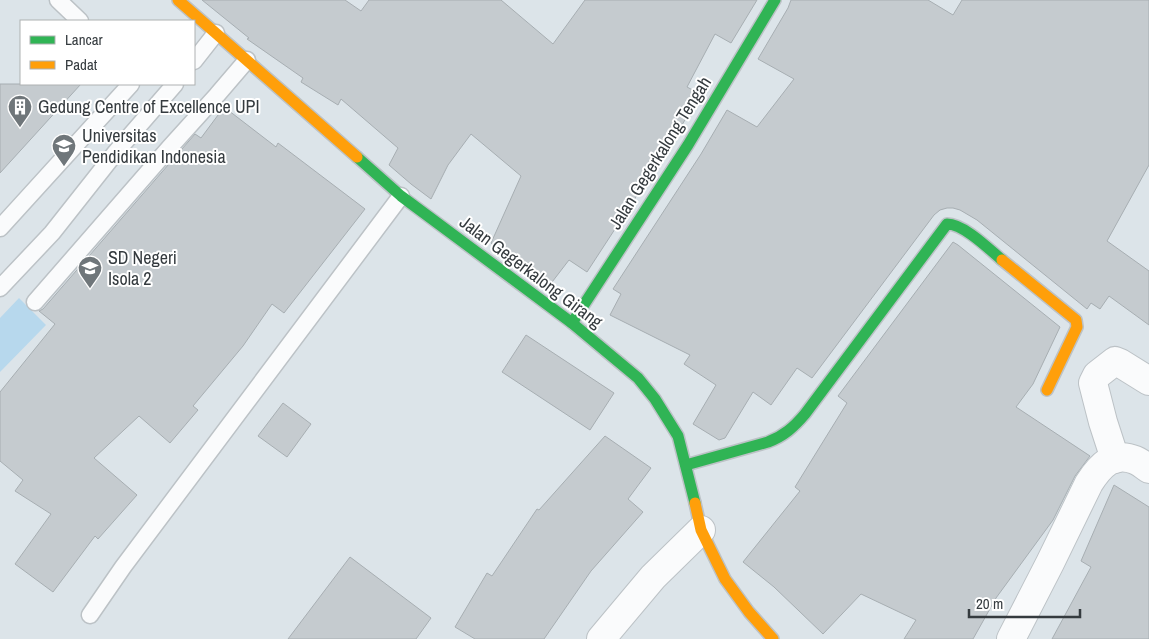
<svg xmlns="http://www.w3.org/2000/svg" width="1149" height="639" viewBox="0 0 1149 639" font-family="'Archivo Narrow',sans-serif">
	<style>
		.green { fill: #b7d8ed }
		.building { fill: #c5cbcf; stroke: #a7aeb2 }
		.lines { fill: none; stroke-linecap: round; stroke-linejoin: round }
		.lane-casing { stroke: #bcc2c6; stroke-width: 19 }
		.street-casing { stroke: #bcc2c6; stroke-width: 30 }
		.fast-casing { stroke: #bcc2c6; stroke-width: 14 }
		.slow-casing { stroke: #bcc2c6; stroke-width: 14 }
		.lane { stroke: #fafbfc; stroke-width: 16 }
		.street { stroke: #fafbfc; stroke-width: 28 }
		.fast { stroke: #30b455; stroke-width: 11 }
		.slow { stroke: #ff9f0a; stroke-width: 11 }
		.labels { text-anchor: middle; stroke-width: 4; stroke-linejoin: round; paint-order: stroke }
		.poi-label { font-size: 18px; fill: #353b3f; stroke: #fff; text-anchor: start }
		.street-label { font-size: 18px; fill: #353b3f; stroke: #fff }
	</style>
	<rect width="100%" height="100%" fill="#dce4e9"/>
	<!-- green -->
	<path class="green" d="M19 298 46 325 0 372V318Z"/>
	<!-- building -->
	<g class="building">
		<path d="M202 0H345L361 11 369 0H501L553 44 585 0H757L731 43 715 34 687 87 700 94 675 137 587 272 569 260 549 286 491 243 521 176 471 134 448 165 431 199 411 184 389 165 398 148 341 99 338 105 301 82 303 78 247 39 249 38Z"/>
		<path d="M791 0H928L953 15 962 0H1149V165L1107 241 1149 271V325L1109 296 1100 309 1091 303 1087 309 977 220 960 210 953 208H947L940 210 934 215 812 378 797 368 771 405 753 392 725 438 719 440 693 424 716 385 684 364 690 355 610 315 621 294 613 289 701 154 727 110 757 127 794 79 758 59 788 8Z"/>
		<path d="M0 84H81L0 173Z"/>
		<path d="M224 107 276 147 278 143 365 209 284 313 272 304 243 346 193 406 198 410 170 443 139 416 94 458 137 495 98 539 95 536 53 592 15 564 51 514 15 491 23 480 0 461V392L55 324 39 311 43 309 195 134 201 138Z"/>
		<path d="M953 242 958 245 1060 327 1033 384 1016 407 1090 456 1075 476 1053 520 996 598 973 639H904L916 620 861 594 823 634 774 587 743 562 800 491 795 487 847 403 838 396Z"/>
		<path d="M526 335 614 393 590 430 502 372Z"/>
		<path d="M283 403 311 424 287 457 258 436Z"/>
		<path d="M605 436 651 468 628 499 643 512 591 571 544 639H475L455 627 487 573 492 576 537 509 539 510Z"/>
		<path d="M1114 485 1149 507V639H1052L1091 567 1081 561Z"/>
		<path d="M350 557 431 618 416 639H288Z"/>
	</g>
	<g class="lines">
		<defs>
			<g id="lane">
				<path d="M58 0 80 21"/>
				<path d="M194 61 216 33"/>
				<path d="M0 228 131 84"/>
				<path d="M0 288 52 233 116 152 175 84"/>
				<path d="M35 302 170 147 217 95 247 60"/>
				<path d="M90 615 123 567 401 196"/>
			</g>
			<g id="street">
				<path d="M1115 459 1103 422 1093 383 1097 375 1115 361 1120 363 1149 381"/>
				<path d="M601 639 653 577 701 530"/>
				<path d="M1011 639 1050 563 1089 483C1100 466 1113 451 1135 460 1140 462 1145 466 1149 469"/>
			</g>
			<g id="fast">
				<path d="M357 157 401 196 572 323 638 378 655 399 678 436 695 503"/>
				<path d="M572 323 688 145 775 0"/>
				<path d="M686 465 768 442C784 436 794 427 805 414L947 224C964 224 989 249 1002 260"/>
			</g>
			<g id="slow">
				<path d="M178 0 357 157"/>
				<path d="M1002 260 1076 320 1077 327 1047 390"/>
				<path d="M695 503 701 530 725 579 749 612 773 639"/>
			</g>
		</defs>
		<!-- lane casing -->
		<use href="#lane" class="lane-casing"/>
		<!-- street casing -->
		<use href="#street" class="street-casing"/>
		<!-- fast casing -->
		<use href="#fast" class="fast-casing"/>
		<!-- slow casing -->
		<use href="#slow" class="slow-casing"/>
		<!-- lane -->
		<use href="#lane" class="lane"/>
		<!-- street -->
		<use href="#street" class="street"/>
		<!-- fast -->
		<use href="#fast" class="fast"/>
		<!-- slow -->
		<use href="#slow" class="slow"/>
	</g>
	<!-- icons -->
	<defs>
		<symbol id="building-pin" viewBox="-11 -11 22 30"><path d="M0 17L-7.5 6A9.5 9.5 0 1 1 7.5 6Z" fill="#6f767a" stroke="#fff"/><path d="M-4-6H4V6H1V3H-1V6H-4ZM-2.5-4.3h1.7v1.8h-1.7ZM.8-4.3h1.7v1.8H.8ZM-2.5-1h1.7V.8h-1.7ZM.8-1h1.7V.8H.8Z" fill="#fff"/></symbol>
		<symbol id="university-pin" viewBox="-11 -11 22 30"><path d="M0 17L-7.5 6A9.5 9.5 0 1 1 7.5 6Z" fill="#6f767a" stroke="#fff"/><path d="M0-5L7-2L0 1L-7-2ZM-4 1L0 2.5L4 1V4Q0 6-4 4Z" fill="#fff"/></symbol>
		<symbol id="school-pin" viewBox="-11 -11 22 30"><path d="M0 17L-7.5 6A9.5 9.5 0 1 1 7.5 6Z" fill="#6f767a" stroke="#fff"/><path d="M0-5L7-2L0 1L-7-2ZM-4 1L0 2.5L4 1V4Q0 6-4 4Z" fill="#fff"/></symbol>
	</defs>
	<g fill-rule="evenodd">
		<use href="#building-pin" x="6" y="93" width="28" height="38"/>
		<use href="#university-pin" x="50" y="132" width="28" height="38"/>
		<use href="#school-pin" x="76" y="254" width="28" height="38"/>
	</g>
	<g class="labels">
		<!-- poi labels -->
		<g class="poi-label">
			<text x="38" y="113">Gedung Centre of Excellence UPI</text>
			<text x="82" y="142">Universitas<tspan x="82" dy="21">Pendidikan Indonesia</tspan></text>
			<text x="108" y="264">SD Negeri<tspan x="108" dy="21">Isola 2</tspan></text>
		</g>
		<!-- street labels -->
		<g class="street-label">
			<text transform="translate(660 153) rotate(-58)" y="6">Jalan Gegerkalong Tengah</text>
			<text transform="translate(531 272) rotate(37)" y="6">Jalan Gegerkalong Girang</text>
		</g>
	</g>
	<!-- legend -->
	<rect x="20" y="20" width="175" height="65" fill="#ffffff" stroke="#aeb1b2"/>
	<rect x="30" y="36" width="25" height="8" fill="#30b455" stroke="#aeb1b2"/>
	<text x="65" y="45" font-size="15" fill="#353b3f">Lancar</text>
	<rect x="30" y="61" width="25" height="8" fill="#ff9f0a" stroke="#aeb1b2"/>
	<text x="65" y="70" font-size="15" fill="#353b3f">Padat</text>
	<!-- scale -->
	<path d="M969 609v8h111v-8" fill="none" stroke="#353b3f" stroke-width="2.5"/>
	<text x="976" y="609" font-size="15" fill="#353b3f" stroke="#ffffff" stroke-width="4" paint-order="stroke">20 m</text>
</svg>
